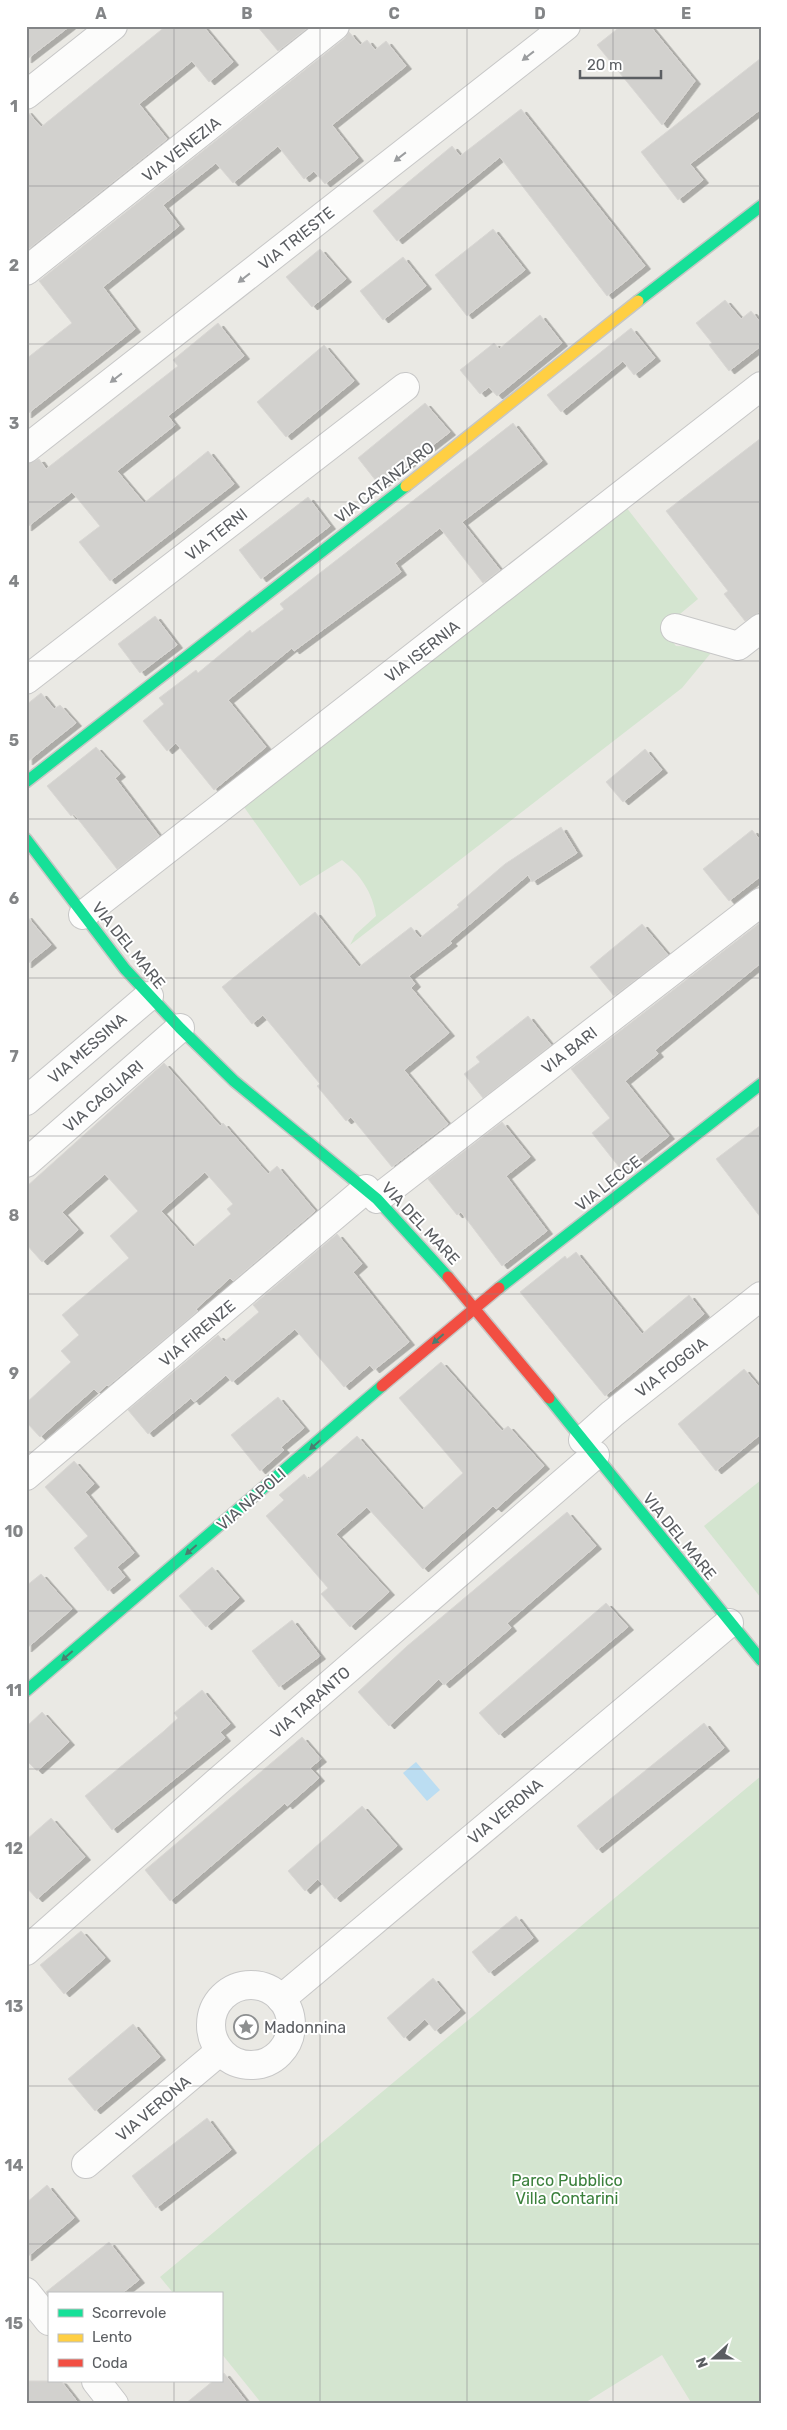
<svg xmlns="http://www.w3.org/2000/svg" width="787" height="2430" viewBox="0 0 787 2430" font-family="Rubik,sans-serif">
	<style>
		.green { fill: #d4e5d0 }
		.water { fill: #bbddf2 }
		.building { fill: #d2d1ce; stroke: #d9d7d4; fill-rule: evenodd; filter: url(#shadow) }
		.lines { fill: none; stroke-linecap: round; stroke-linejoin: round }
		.street-casing { stroke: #c7c7c7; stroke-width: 30 }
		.fast-casing { stroke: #c6c6c4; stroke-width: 14 }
		.slow-casing { stroke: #c6c6c4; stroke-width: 14 }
		.jam-casing { stroke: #c6c6c4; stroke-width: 14 }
		.street { stroke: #fcfcfb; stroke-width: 28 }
		.fast { stroke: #16e098; stroke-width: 11 }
		.slow { stroke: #ffcf43; stroke-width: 11 }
		.jam { stroke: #f24e42; stroke-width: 11 }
		.oneway { fill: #9b9d9f }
		.oneway2 { fill: #4a7e70 }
		.grid { fill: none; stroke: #838587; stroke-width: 1; stroke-opacity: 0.55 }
		.labels { text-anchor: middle; stroke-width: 4; stroke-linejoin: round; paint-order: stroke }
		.street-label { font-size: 16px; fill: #5b5e62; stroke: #fff }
		.poi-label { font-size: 16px; fill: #5b5e62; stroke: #fff; text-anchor: start }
		.park-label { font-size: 16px; fill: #3b803c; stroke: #fff }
		.neatline { fill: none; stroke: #838587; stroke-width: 2 }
		.grid-label { font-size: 16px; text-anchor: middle; font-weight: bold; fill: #838587 }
	</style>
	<defs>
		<filter id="shadow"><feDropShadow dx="5.5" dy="3" stdDeviation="0" flood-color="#0004"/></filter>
	</defs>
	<rect width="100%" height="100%" fill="#eae9e4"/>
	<!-- green -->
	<g class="green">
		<path d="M626 507 698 599 662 629 676 646 715 648 682 688 350 945 355 935 376 916C373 893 360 874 342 860L300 886 244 807Z"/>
		<path d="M761 1480V1598L704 1526Z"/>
		<path d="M761 1776V2404H692L662 2355 583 2404H262L221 2353V2294H174L160 2277Z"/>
	</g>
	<!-- water -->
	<path class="water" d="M416 1762 440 1790 427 1801 403 1773Z"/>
	<!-- building -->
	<g class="building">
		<path d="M26 26H70L26 60Z"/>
		<path d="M166 26H203L233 62 209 82 192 61 139 104 167 139 26 251V110L41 127Z"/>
		<path d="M257 26H310L278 51Z"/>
		<path d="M621 26H650L695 81 662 125 597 45Z"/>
		<path d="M349 32 360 45 367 40 375 50 386 41 406 66 332 125 358 158 325 184 314 171 304 179 278 146 233 183 216 163 163 205 179 226 103 287 135 329 26 415V359L72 323 39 281 345 38Z"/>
		<path d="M761 58V109L690 164 703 180 678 200 641 152Z"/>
		<path d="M521 109 645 266 607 296 500 157 397 241 373 211 452 146 460 156Z"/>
		<path d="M493 229 525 270 467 316 435 275Z"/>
		<path d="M320 249 346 279 312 307 286 277Z"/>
		<path d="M403 257 426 286 383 320 360 291Z"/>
		<path d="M725 300 741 319 751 311 761 323V346L729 371 709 345 712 343 696 323Z"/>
		<path d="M540 315 562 343 497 396 489 387 480 394 460 370 494 343 499 349Z"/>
		<path d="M218 323 244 356 168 416 175 425 117 471 144 503 208 451 234 484 110 581 79 542 100 526 72 492 26 528V464L39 459 46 469 178 366 173 360Z"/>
		<path d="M631 328 655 358 634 375 623 361 561 412 547 395Z"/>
		<path d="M324 345 354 381 286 437 257 402Z"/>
		<path d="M425 403 450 432 380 486 358 458Z"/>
		<path d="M513 423 542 461 462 522 500 570 483 583 440 528 395 563 401 572 294 651 292 648 228 700 266 747 214 790 176 743 167 751 143 721 164 704 159 698 196 670 198 673 250 630 252 633 284 609 280 604Z"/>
		<path d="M761 438V611L745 621 724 594 728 591 666 511Z"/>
		<path d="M308 497 330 526 261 579 239 550Z"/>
		<path d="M155 616 177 645 140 673 118 644Z"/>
		<path d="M41 693 54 709 60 705 76 723 27 762 26 705Z"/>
		<path d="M96 747 120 774 115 778 159 836 117 869 74 814 71 816 47 786Z"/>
		<path d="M645 749 662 770 623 802 606 782Z"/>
		<path d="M561 827 577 853 532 882 528 875 450 941 452 943 409 976 415 984 411 988 449 1033 404 1070 448 1124 392 1167 351 1117 346 1121 317 1086 320 1084 263 1015 252 1024 222 987 315 912 359 967 411 927 420 938 459 907 457 905 505 864Z"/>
		<path d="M752 830 761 841V876L729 901 703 869Z"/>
		<path d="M26 915 51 945 26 965Z"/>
		<path d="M761 922V963L655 1050 658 1054 625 1081 669 1136 623 1172 592 1133 610 1118 571 1069Z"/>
		<path d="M642 924 668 955 614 996 590 967Z"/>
		<path d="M528 1016 551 1045 483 1098 464 1074 480 1062 476 1057Z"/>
		<path d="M164 1063 220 1126 223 1123 268 1174 277 1166 315 1211 233 1281 230 1278 196 1309 198 1311 108 1386 107 1385 98 1393 94 1389 40 1437 26 1422V1403L71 1362 61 1351 79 1335 62 1315 129 1258 110 1236 138 1211 105 1174 62 1212 78 1230 42 1262 26 1244V1187ZM205 1172 233 1204 227 1209 231 1214 193 1247 161 1211Z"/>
		<path d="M502 1122 530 1157 506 1176 547 1231 502 1266 461 1212 457 1215 428 1179Z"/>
		<path d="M761 1125V1218L716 1159Z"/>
		<path d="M337 1234 362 1264 353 1272 409 1342 374 1370 370 1365 344 1387 295 1329 232 1382 226 1375 194 1402 191 1398 148 1434 128 1410 218 1335 224 1342 259 1312 253 1305Z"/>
		<path d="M576 1252 642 1334 689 1295 704 1314 605 1396 520 1292 565 1256 567 1259Z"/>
		<path d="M441 1362 502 1431 508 1426 544 1466 496 1509 493 1506 423 1569 367 1507 336 1534 389 1592 350 1627 321 1594 328 1588 266 1516 284 1500 279 1495 304 1474 308 1479 357 1436 422 1510 463 1473 399 1398Z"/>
		<path d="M744 1369 761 1389V1434L716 1471 678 1424Z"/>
		<path d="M278 1397 304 1428 281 1447 284 1450 260 1471 231 1435Z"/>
		<path d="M74 1461 94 1484 85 1492 134 1553 117 1567 125 1577 108 1591 74 1548 88 1536 45 1487Z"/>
		<path d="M567 1512 596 1546 507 1623 511 1628 444 1685 439 1679 389 1726 358 1692 406 1647Z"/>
		<path d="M212 1567 239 1598 206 1627 179 1596Z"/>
		<path d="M41 1574 72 1609 26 1649V1586Z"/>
		<path d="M606 1603 628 1627 499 1735 479 1713Z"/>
		<path d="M292 1620 320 1656 279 1687 252 1651Z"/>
		<path d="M202 1690 230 1724 220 1732 225 1738 112 1830 85 1796 164 1731 178 1718 174 1713Z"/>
		<path d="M42 1712 69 1742 37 1771 26 1760V1727Z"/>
		<path d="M704 1723 724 1748 597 1850 577 1826Z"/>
		<path d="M302 1737 321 1759 310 1768 319 1778 287 1806 285 1803 170 1901 145 1870Z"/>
		<path d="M362 1806 397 1846 335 1899 318 1879 305 1891 288 1871Z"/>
		<path d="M51 1818 85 1857 37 1899 26 1887V1840Z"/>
		<path d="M516 1916 533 1938 489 1973 472 1952Z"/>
		<path d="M81 1931 105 1958 64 1994 40 1965Z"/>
		<path d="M433 1978 460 2010 435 2031 425 2019 404 2038 387 2018Z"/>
		<path d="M133 2024 160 2057 95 2111 68 2079Z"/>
		<path d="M207 2118 231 2150 156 2208 132 2176Z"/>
		<path d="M47 2185 74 2218 26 2258V2203Z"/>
		<path d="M109 2242 139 2280 121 2294H47L46 2292Z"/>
		<path d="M224 2373 248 2404H185L213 2381H221V2375Z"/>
		<path d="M26 2381H61L79 2404H26Z"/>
	</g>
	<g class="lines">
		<defs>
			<g id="street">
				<path d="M26 95 113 26"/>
				<path d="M26 271 335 26"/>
				<path d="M26 449 566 26"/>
				<path d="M675 628 738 646 761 628"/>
				<path d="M26 680 405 387"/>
				<path d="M83 915 761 386"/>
				<path d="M26 1101 149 996"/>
				<path d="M26 1163 180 1028"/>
				<path d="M377 1199 761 902"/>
				<path d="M583 1440 612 1414 761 1296"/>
				<path d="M26 1476 366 1189"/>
				<path d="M26 1951 216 1783 595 1455"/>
				<circle cx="251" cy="2025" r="40"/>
				<path d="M281 1999 729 1623"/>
				<path d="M86 2164 219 2052"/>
				<path d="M26 2292 49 2321"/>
				<path d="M96 2381 114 2404"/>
			</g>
			<g id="fast">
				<path d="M638 301 761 206"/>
				<path d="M26 782 406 486"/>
				<path d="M26 839 125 969 180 1028 234 1081 377 1199 448 1277"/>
				<path d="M499 1288 761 1084"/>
				<path d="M549 1398 761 1660"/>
				<path d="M26 1691 382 1386"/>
			</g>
			<path id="slow" d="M406 486 638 301"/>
			<g id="jam">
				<path d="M448 1277 549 1398"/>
				<path d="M382 1386 499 1288"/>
			</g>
		</defs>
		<!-- street casing -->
		<use href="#street" class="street-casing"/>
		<!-- fast casing -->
		<use href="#fast" class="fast-casing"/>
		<!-- slow casing -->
		<use href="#slow" class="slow-casing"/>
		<!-- jam casing -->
		<use href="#jam" class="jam-casing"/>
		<!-- street -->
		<use href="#street" class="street"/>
		<!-- fast -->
		<use href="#fast" class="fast"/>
		<!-- slow -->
		<use href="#slow" class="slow"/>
		<!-- jam -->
		<use href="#jam" class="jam"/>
	</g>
	<!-- one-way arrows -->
	<defs><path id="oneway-solid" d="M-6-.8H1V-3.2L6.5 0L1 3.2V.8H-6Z" transform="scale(1.25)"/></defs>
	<g class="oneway">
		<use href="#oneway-solid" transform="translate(528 56) rotate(142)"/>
		<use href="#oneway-solid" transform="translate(400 157) rotate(142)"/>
		<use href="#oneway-solid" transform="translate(244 278) rotate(142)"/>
		<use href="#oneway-solid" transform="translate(116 378) rotate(142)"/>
	</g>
	<g class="oneway2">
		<use href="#oneway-solid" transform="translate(438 1339) rotate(139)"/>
		<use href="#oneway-solid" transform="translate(315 1445) rotate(139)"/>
		<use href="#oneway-solid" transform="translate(191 1550) rotate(139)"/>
		<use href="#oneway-solid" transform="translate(67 1656) rotate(139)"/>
	</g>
	<!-- grid -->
	<path class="grid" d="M174 26V2294M320 26V2404M467 26V2404M613 26V2404M26 186H761M26 344H761M26 502H761M26 661H761M26 819H761M26 978H761M26 1136H761M26 1294H761M26 1452H761M26 1611H761M26 1769H761M26 1928H761M26 2086H761M26 2244H761M174 2381V2404"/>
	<!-- icons -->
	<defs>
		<symbol id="sight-ring" viewBox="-11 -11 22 22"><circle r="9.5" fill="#fff" stroke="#8d8f90" stroke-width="1.5"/><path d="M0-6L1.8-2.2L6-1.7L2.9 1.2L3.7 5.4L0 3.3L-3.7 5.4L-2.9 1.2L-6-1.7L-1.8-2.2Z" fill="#8d8f90"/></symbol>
	</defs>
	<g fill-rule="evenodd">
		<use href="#sight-ring" x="232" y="2013" width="28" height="28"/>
	</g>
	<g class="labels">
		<!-- street labels -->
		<g class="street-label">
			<text transform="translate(181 149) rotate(-38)" y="6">VIA VENEZIA</text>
			<text transform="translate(296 238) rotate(-38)" y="6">VIA TRIESTE</text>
			<text transform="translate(384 482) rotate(-38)" y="6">VIA CATANZARO</text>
			<text transform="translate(216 534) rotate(-38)" y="6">VIA TERNI</text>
			<text transform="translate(422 651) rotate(-38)" y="6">VIA ISERNIA</text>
			<text transform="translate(129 945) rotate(51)" y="6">VIA DEL MARE</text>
			<text transform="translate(87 1048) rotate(-41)" y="6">VIA MESSINA</text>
			<text transform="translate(569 1050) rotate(-38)" y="6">VIA BARI</text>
			<text transform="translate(103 1096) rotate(-41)" y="6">VIA CAGLIARI</text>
			<text transform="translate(608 1183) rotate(-38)" y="6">VIA LECCE</text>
			<text transform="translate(421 1223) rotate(47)" y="6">VIA DEL MARE</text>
			<text transform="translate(197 1333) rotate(-40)" y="6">VIA FIRENZE</text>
			<text transform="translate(671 1367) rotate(-38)" y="6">VIA FOGGIA</text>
			<text transform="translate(251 1499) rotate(-41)" y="6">VIA NAPOLI</text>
			<text transform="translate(680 1536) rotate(51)" y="6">VIA DEL MARE</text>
			<text transform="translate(310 1702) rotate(-41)" y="6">VIA TARANTO</text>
			<text transform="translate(505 1811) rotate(-40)" y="6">VIA VERONA</text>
			<text transform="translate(153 2108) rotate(-40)" y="6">VIA VERONA</text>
		</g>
		<!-- poi labels -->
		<g class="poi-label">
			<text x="264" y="2033">Madonnina</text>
		</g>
		<!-- park labels -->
		<g class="park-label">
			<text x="567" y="2186">Parco Pubblico<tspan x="567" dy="18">Villa Contarini</tspan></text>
		</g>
	</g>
	<!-- border -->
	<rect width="787" height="2430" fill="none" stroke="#ffffff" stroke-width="55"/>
	<!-- legend -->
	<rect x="48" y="2292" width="175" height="90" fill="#ffffff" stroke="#bdbfc0"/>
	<rect x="58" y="2309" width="25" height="8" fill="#16e098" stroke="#bdbfc0"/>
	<text x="92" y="2318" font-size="15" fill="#5b5e62">Scorrevole</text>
	<rect x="58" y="2334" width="25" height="8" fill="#ffcf43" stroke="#bdbfc0"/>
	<text x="92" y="2342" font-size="15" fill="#5b5e62">Lento</text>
	<rect x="58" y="2359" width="25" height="8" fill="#f24e42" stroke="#bdbfc0"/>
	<text x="92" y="2368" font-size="15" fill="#5b5e62">Coda</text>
	<!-- north arrow -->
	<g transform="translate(714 2358) rotate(249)" stroke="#ffffff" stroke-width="4" paint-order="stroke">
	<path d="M0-4L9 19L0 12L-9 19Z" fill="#5b5e62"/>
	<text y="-8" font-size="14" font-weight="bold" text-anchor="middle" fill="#5b5e62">N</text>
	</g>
	<!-- scale -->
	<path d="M580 70v8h81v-8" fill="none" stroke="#5b5e62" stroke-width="2.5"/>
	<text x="587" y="70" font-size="15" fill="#5b5e62" stroke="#ffffff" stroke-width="4" paint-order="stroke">20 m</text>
	<rect x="28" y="28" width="732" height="2374" class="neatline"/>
	<g class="grid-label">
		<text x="101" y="19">A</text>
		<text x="247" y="19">B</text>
		<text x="394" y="19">C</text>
		<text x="540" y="19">D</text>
		<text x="686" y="19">E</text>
		<text x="14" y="112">1</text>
		<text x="14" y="271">2</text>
		<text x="14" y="429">3</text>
		<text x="14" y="587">4</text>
		<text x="14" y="746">5</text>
		<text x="14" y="904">6</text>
		<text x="14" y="1062">7</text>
		<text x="14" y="1221">8</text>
		<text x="14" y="1379">9</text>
		<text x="14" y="1537">10</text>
		<text x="14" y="1696">11</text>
		<text x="14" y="1854">12</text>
		<text x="14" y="2012">13</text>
		<text x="14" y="2171">14</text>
		<text x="14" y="2329">15</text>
	</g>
</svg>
